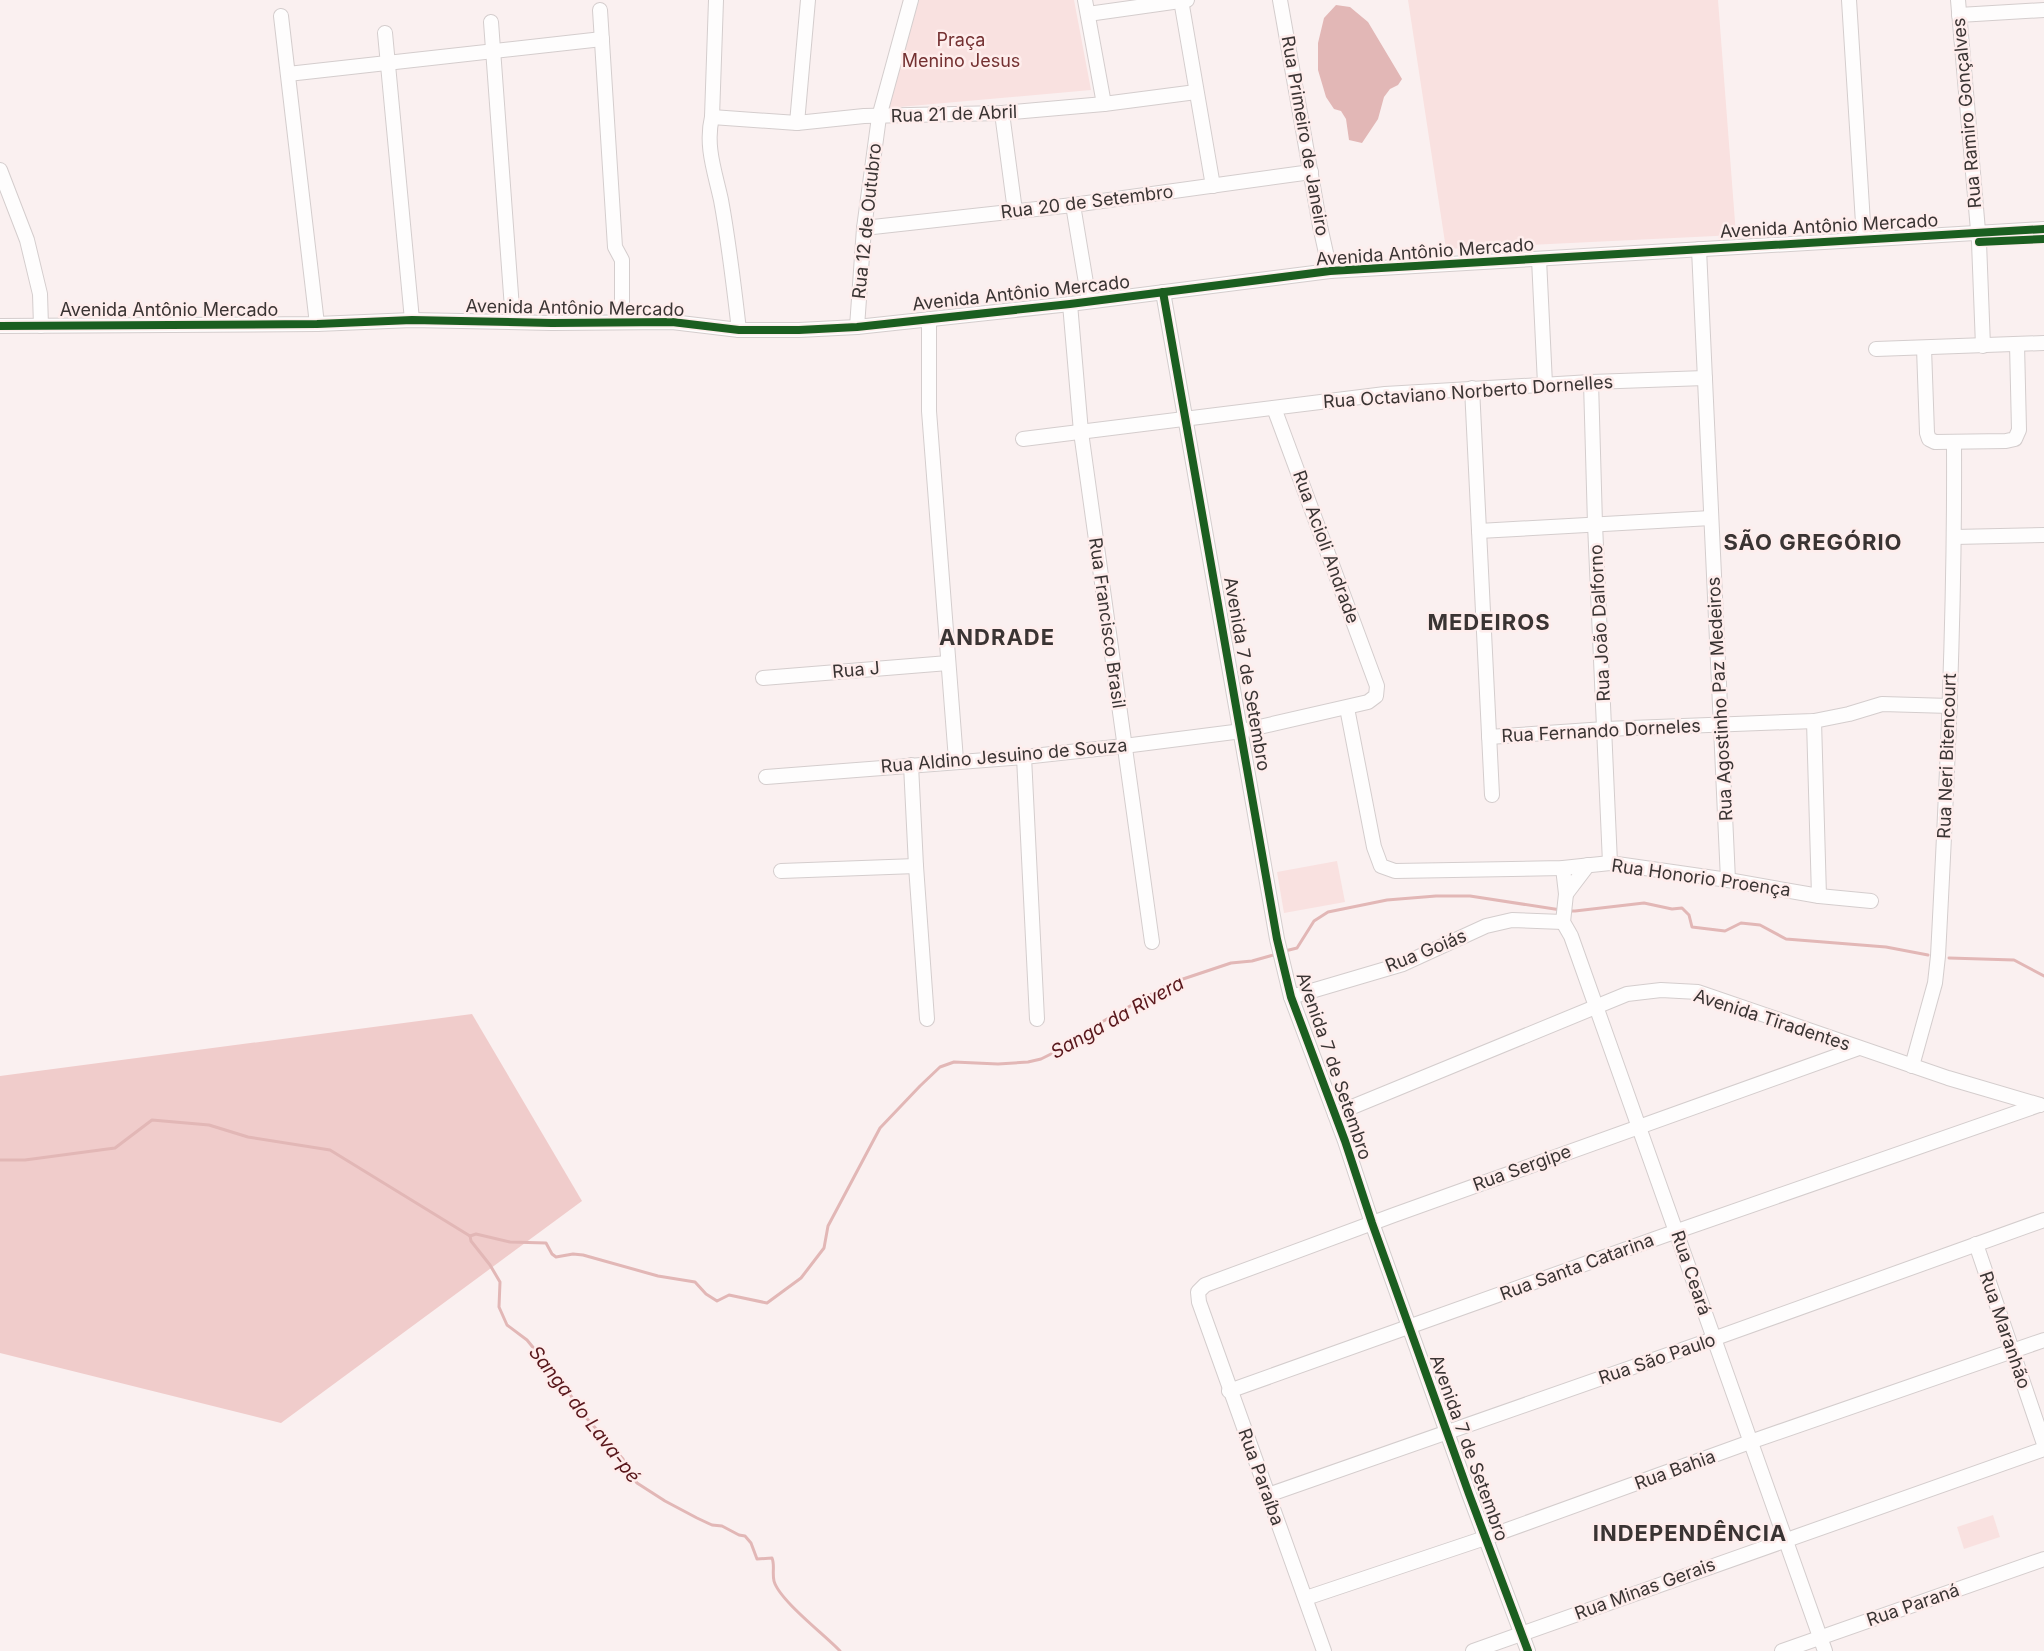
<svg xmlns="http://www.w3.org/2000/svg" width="2044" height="1651" viewBox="0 0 2044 1651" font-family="Inter,sans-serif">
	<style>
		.green { fill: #f9e1e0 }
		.forest { fill: #f0cccb }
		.water { fill: #e2b7b6 }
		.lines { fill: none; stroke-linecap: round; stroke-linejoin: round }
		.stream { stroke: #e2b7b6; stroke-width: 3 }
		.minor-casing { stroke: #d4cdcd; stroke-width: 16 }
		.minor { stroke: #fefdfd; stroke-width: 14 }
		.cycleway-casing { stroke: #feedec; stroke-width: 11 }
		.cycleway { stroke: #1b5e20; stroke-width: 8 }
		.labels { text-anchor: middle; stroke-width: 5; stroke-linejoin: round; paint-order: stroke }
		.park-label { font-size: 18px; fill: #743031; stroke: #feedec }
		.street-label { font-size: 18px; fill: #3a3433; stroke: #feedec }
		.water-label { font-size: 19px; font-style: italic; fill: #59171b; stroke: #feedec }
		.district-label { font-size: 22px; font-weight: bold; letter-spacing: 1px; fill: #3a3433; stroke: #feedec }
	</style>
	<rect width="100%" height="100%" fill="#faf0f0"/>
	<!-- green -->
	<g class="green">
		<path d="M919 0H1074L1091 90 888 108Z"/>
		<path d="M1408 0H1718L1736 235 1446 249Z"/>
		<path d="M1337 861 1345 902 1284 913 1277 872Z"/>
		<path d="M1993 1515 2000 1537 1964 1549 1957 1527Z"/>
	</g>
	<!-- forest -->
	<path class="forest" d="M472 1014 582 1201 281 1423 0 1353V1076Z"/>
	<!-- water -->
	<path class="water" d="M1336 5 1350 7 1368 22 1402 79 1398 85 1390 89 1384 97 1378 119 1362 143 1349 140 1346 119 1341 111 1334 109 1326 97 1318 70V43L1324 18Z"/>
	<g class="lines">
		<!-- stream -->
		<g class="stream">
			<path d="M1567 911H1575L1644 903 1672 909 1682 908 1689 915 1692 927 1725 931 1741 923 1760 925 1786 939 1886 947 1928 955"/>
			<path d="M1285 951 1297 948 1314 921 1328 912 1387 900 1436 896H1470L1561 910"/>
			<path d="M1949 958 2014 960 2044 976"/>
			<path d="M0 1160H25L115 1148 152 1120 209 1125 248 1137 330 1150 470 1236"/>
			<path d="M470 1236 476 1234 510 1242 546 1243 552 1254 556 1257 573 1254 583 1255 658 1276 695 1282 706 1294 717 1301 729 1295 767 1303 801 1278 824 1248 828 1226 880 1128 920 1086 940 1067 954 1062 998 1064 1028 1062 1041 1059 1061 1049 1100 1023 1171 983 1231 963 1252 961 1277 954"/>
			<path d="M470 1236 471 1241 490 1265 500 1282 499 1307 507 1325 527 1340 566 1388 582 1413 623 1459 627 1471 637 1483 665 1501 697 1518 712 1525 722 1526 739 1535 745 1536 751 1543 757 1559 772 1558C775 1565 772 1573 774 1581 779 1600 825 1635 840 1651"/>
		</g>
		<defs>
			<g id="minor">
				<path d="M716 0 712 117C705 146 715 172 721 200 729 243 734 287 739 330"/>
				<path d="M1085 0 1104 104"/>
				<path d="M1181 0 1213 186"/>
				<path d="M1280 0 1320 226 1330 271"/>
				<path d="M1849 0 1864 239"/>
				<path d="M1958 0 1979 242 1983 346"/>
				<path d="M600 10 615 247 622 260V322"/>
				<path d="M1088 14 1187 0"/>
				<path d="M1959 15 2044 10"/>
				<path d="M281 16 317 324"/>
				<path d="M491 22 513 322"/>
				<path d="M385 33 412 320"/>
				<path d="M288 74 602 39"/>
				<path d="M1002 113 1015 211"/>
				<path d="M712 117 797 123 864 116 1002 113 1104 104 1196 92"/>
				<path d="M797 123 808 0"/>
				<path d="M0 170 27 240 40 294 41 326"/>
				<path d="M1073 205 1089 301"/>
				<path d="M864 228 1073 205 1311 172"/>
				<path d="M1699 249 1728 880"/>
				<path d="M1539 259 1545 384"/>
				<path d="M1163 292 1277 939 1291 997 1345 1141 1372 1223 1469 1494 1528 1651"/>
				<path d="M1070 304 1081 432 1152 942"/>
				<path d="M929 319V411L956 760"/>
				<path d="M0 326 317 324 412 320 552 323 672 322 739 330H799L857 327 1070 304 1330 271 2044 229"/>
				<path d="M857 327 864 228 879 117 911 0"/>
				<path d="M1924 348 1927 433 1929 439 1935 442 2006 441 2015 439 2019 430 2017 344"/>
				<path d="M1876 349 2044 343"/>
				<path d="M1591 382 1595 524 1610 863"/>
				<path d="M1472 388 1492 795"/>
				<path d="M1023 439 1385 394 1591 382 1705 378"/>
				<path d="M1479 531 1711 518"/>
				<path d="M1954 537 2044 535"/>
				<path d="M763 678 948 663"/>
				<path d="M1347 708 1374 847 1381 866 1395 871 1563 868 1610 863 1728 880 1819 896 1871 901"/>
				<path d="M1814 721 1819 896"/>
				<path d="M1489 737 1605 729 1814 721 1849 714 1882 704 1950 706"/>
				<path d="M1024 757 1037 1019"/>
				<path d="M911 765 916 866 927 1019"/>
				<path d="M766 777 1024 757 1124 746 1242 731 1368 702 1376 696 1377 686 1274 408"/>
				<path d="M1563 868 1566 894 1563 922 1571 936 1825 1651"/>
				<path d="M781 871 916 866"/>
				<path d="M1566 894 1588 865"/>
				<path d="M1291 997 1403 964 1486 926 1512 920 1563 922"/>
				<path d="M1912 1066 1935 983 1938 956C1947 785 1955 614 1954 443"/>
				<path d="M1335 1114 1627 994 1661 990 1698 992 1948 1078 2040 1105"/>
				<path d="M1976 1244 2044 1444"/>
				<path d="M1229 1391 1663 1236 2039 1105"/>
				<path d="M1268 1495 1713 1339 2044 1220"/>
				<path d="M1306 1598 1485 1538 1750 1442 2044 1340"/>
				<path d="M1324 1651 1199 1302 1198 1292 1205 1285 1394 1215 1859 1048"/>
				<path d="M1473 1651 2044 1449"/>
				<path d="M1782 1651 2044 1559"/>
			</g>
		</defs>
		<!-- minor casing -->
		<use href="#minor" class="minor-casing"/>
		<!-- minor -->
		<use href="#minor" class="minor"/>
		<defs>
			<g id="cycleway">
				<path d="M1979 242 2044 239"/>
				<path d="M1163 292 1277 939 1291 997 1345 1141 1372 1223 1469 1494 1528 1651"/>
				<path d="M0 326 317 324 412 320 552 323 672 322 739 330H799L857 327 1070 304 1330 271 2044 229"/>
			</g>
		</defs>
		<!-- cycleway casing -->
		<use href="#cycleway" class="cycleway-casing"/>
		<!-- cycleway -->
		<use href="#cycleway" class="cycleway"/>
	</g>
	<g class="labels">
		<!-- park labels -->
		<g class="park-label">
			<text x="961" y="46">Praça<tspan x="961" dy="21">Menino Jesus</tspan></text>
		</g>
		<!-- street labels -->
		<g class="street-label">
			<text transform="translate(1967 113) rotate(-95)" y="6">Rua Ramiro Gonçalves</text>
			<text transform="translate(954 114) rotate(-2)" y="6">Rua 21 de Abril</text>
			<text transform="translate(1305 136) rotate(80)" y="6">Rua Primeiro de Janeiro</text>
			<text transform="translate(1087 202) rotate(-7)" y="6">Rua 20 de Setembro</text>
			<text transform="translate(867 221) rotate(-84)" y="6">Rua 12 de Outubro</text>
			<text transform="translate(1829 226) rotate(-3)" y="6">Avenida Antônio Mercado</text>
			<text transform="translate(1425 252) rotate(-4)" y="6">Avenida Antônio Mercado</text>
			<text transform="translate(1021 293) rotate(-6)" y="6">Avenida Antônio Mercado</text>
			<text transform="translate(575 308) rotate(1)" y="6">Avenida Antônio Mercado</text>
			<text x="169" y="316">Avenida Antônio Mercado</text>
			<text transform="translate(1468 392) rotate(-4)" y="6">Rua Octaviano Norberto Dornelles</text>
			<text transform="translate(1326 547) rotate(70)" y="6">Rua Acioli Andrade</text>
			<text transform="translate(1107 623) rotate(82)" y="6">Rua Francisco Brasil</text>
			<text transform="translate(1600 623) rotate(-93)" y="6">Rua João Dalforno</text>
			<text transform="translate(856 670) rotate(-5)" y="6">Rua J</text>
			<text transform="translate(1247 674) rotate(80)" y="6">Avenida 7 de Setembro</text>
			<text transform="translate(1720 699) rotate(-93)" y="6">Rua Agostinho Paz Medeiros</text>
			<text transform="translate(1601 731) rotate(-3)" y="6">Rua Fernando Dorneles</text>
			<text transform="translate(1004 756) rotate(-5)" y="6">Rua Aldino Jesuino de Souza</text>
			<text transform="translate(1947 756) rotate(-88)" y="6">Rua Neri Bitencourt</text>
			<text transform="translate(1701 878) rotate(8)" y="6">Rua Honorio Proença</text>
			<text transform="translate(1426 951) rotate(-22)" y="6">Rua Goiás</text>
			<text transform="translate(1772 1020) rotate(18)" y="6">Avenida Tiradentes</text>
			<text transform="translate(1334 1066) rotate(71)" y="6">Avenida 7 de Setembro</text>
			<text transform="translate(1522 1168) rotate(-20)" y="6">Rua Sergipe</text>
			<text transform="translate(1577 1267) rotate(-20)" y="6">Rua Santa Catarina</text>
			<text transform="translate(1691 1273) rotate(71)" y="6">Rua Ceará</text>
			<text transform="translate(2005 1330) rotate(71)" y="6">Rua Maranhão</text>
			<text transform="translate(1657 1359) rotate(-19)" y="6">Rua São Paulo</text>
			<text transform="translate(1469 1448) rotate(70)" y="6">Avenida 7 de Setembro</text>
			<text transform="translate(1675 1470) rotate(-20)" y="6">Rua Bahia</text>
			<text transform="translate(1261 1477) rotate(70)" y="6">Rua Paraíba</text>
			<text transform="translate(1645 1589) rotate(-20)" y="6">Rua Minas Gerais</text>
			<text transform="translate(1913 1605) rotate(-19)" y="6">Rua Paraná</text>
		</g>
		<!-- water labels -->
		<g class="water-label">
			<text transform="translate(1117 1017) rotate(-29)" y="7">Sanga da Rivera</text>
			<text transform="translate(585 1414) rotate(52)" y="7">Sanga do Lava-pé</text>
		</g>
		<!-- district labels -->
		<g class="district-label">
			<text x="1813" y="550">SÃO GREGÓRIO</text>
			<text x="1489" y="630">MEDEIROS</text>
			<text x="997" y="645">ANDRADE</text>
			<text x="1690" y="1541">INDEPENDÊNCIA</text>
		</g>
	</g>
</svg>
